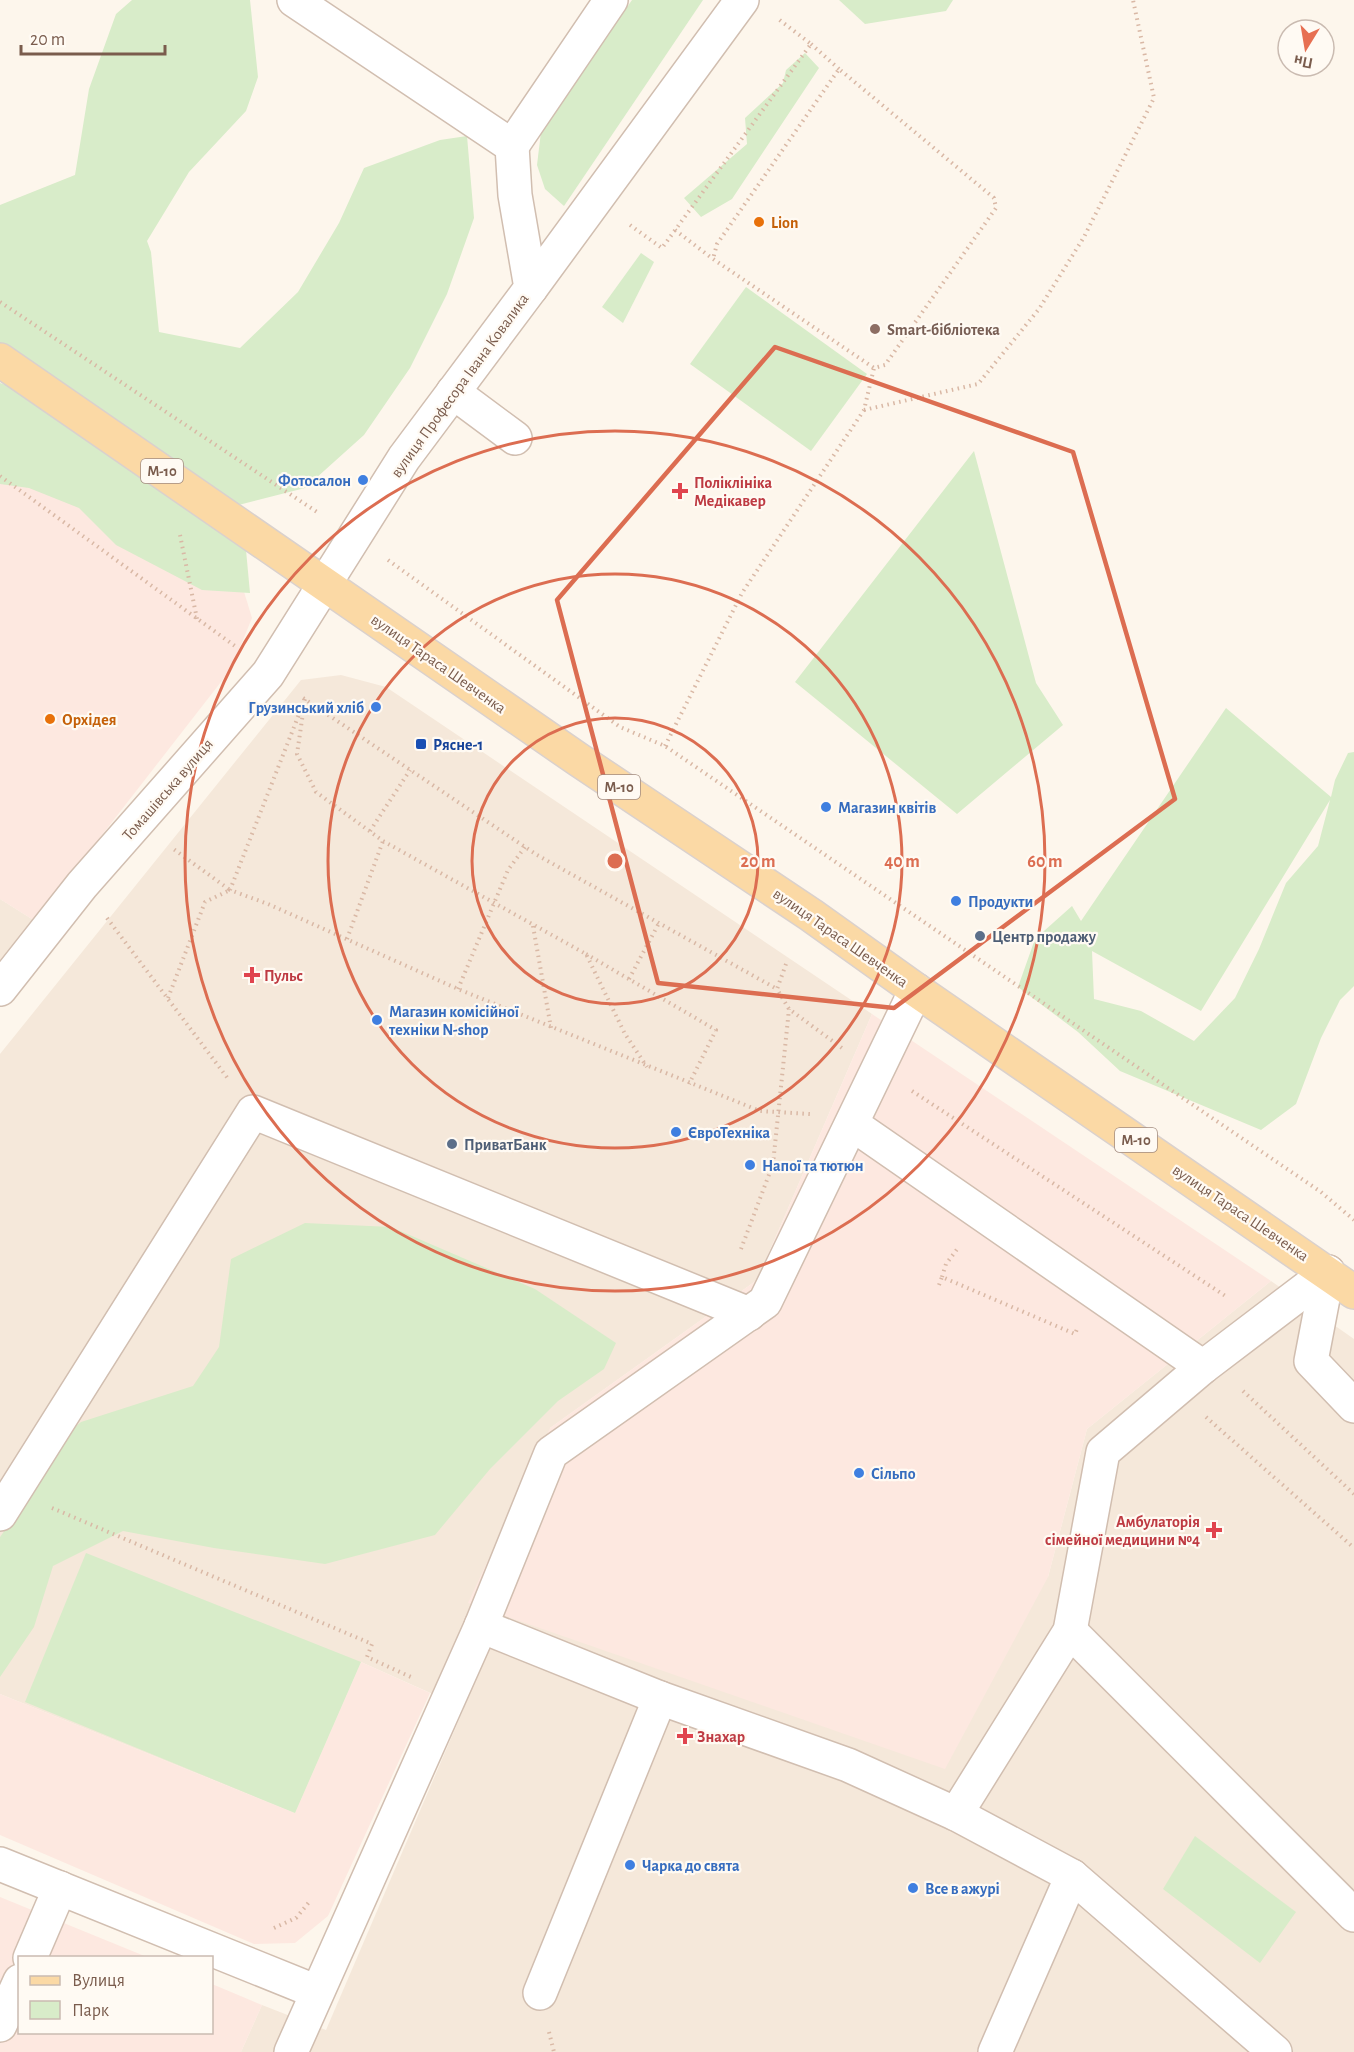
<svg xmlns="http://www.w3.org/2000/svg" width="1354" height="2052" viewBox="0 0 1354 2052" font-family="'Alegreya Sans',sans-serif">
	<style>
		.residential { fill: #f5e8da }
		.commercial { fill: #fde8e0 }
		.green { fill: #d8ecc9; fill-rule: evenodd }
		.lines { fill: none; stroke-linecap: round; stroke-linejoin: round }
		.minor-casing { stroke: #d1beb0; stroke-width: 36 }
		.major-casing { stroke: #dad1cd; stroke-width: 36 }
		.path { stroke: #d9b8a5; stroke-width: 4; stroke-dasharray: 1.5 4.5; stroke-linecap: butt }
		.minor { stroke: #fff; stroke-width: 33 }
		.major { stroke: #fbd9a5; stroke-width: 33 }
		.marked { fill: none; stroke: #dc6d51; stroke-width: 4.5; stroke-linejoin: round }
		.ring { fill: none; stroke: #dc6d51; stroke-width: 3 }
		.food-dot { fill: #e8710a; stroke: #fffaf3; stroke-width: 2 }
		.education-dot { fill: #8d6e63; stroke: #fffaf3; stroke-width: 2 }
		.shop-dot { fill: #3f7fe0; stroke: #fffaf3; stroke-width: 2 }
		.health-dot { fill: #e0444e; stroke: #fffaf3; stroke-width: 2 }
		.transit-dot { fill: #1a4fb4; stroke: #fffaf3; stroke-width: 2 }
		.service-dot { fill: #5c6f8a; stroke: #fffaf3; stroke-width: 2 }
		.labels { text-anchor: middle; stroke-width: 4.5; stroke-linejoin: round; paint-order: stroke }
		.shield { fill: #fffaf3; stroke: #a28b7f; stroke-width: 1.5 }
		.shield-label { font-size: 15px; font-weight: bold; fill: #7a5c4d }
		.food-label { font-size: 16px; font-weight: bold; fill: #c56008; stroke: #fffaf3; text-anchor: start }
		.education-label { font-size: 16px; font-weight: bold; fill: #785e54; stroke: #fffaf3; text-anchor: start }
		.street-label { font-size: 16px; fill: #7a5c4d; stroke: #fffaf3 }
		.shop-label { font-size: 16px; font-weight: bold; fill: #366cbe; stroke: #fffaf3; text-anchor: start }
		.health-label { font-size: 16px; font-weight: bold; fill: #be3a42; stroke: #fffaf3; text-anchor: start }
		.transit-label { font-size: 16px; font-weight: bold; fill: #164399; stroke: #fffaf3; text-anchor: start }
		.service-label { font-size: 16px; font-weight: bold; fill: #4e5e75; stroke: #fffaf3; text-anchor: start }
		.centre { fill: #dc6d51; stroke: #fffaf3; stroke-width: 3 }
		.ring-label { font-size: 18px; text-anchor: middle; font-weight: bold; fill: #dc6d51; stroke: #fffaf3; stroke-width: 4.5; stroke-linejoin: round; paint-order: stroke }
	</style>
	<rect width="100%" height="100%" fill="#fdf6ec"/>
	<!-- residential -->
	<g class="residential">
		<path d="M341 675 386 687 872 1014 757 1280 550 1428 1048 1577 1087 1429 1271 1281 1354 1339V2052H241L262 2005 326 2030 464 1708 361 1662 295 1813 0 1694V1054L301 680Z"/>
		<path d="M0 899 35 921 0 963Z"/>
	</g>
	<!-- commercial -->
	<g class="commercial">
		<path d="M0 429 241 582 252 618 231 669 35 921 0 899Z"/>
		<path d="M872 1014 1271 1281 1087 1429 1048 1577 945 1769 468 1603 550 1428 757 1280Z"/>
		<path d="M361 1662 430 1693 328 1916 295 1943 254 1944 0 1835V1694L295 1813Z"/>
		<path d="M0 1897 147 1957 20 1958V2032H212V1984L262 2005 241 2052H0Z"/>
	</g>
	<!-- green -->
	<g class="green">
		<path d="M132 0H250L258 77 246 111 189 172 147 241 151 252 159 332 240 348 298 292 339 223 364 168 440 140 467 136 474 218 447 294 410 368 364 435 305 488 227 508 0 352V205L75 175 89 89 116 14Z"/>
		<path d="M632 0H703L564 206 545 189 537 165 541 132Z"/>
		<path d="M839 0H953L946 11 865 24Z"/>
		<path d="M805 53 819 68 732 199 701 217 684 198 747 144 745 118 783 83 786 70Z"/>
		<path d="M641 253 654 262 623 323 602 307Z"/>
		<path d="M746 287 867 374 811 451 690 364Z"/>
		<path d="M0 383 21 390 246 550 250 593 202 590 116 545 79 508 29 488 0 484Z"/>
		<path d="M974 451 1036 683 1063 725 957 814 795 682Z"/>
		<path d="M1226 708 1331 797 1335 780 1348 753 1354 752V986L1340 1000 1321 1038 1296 1104 1261 1130 1120 1071 1078 1032 1018 987 1035 939 1072 906 1081 921ZM1330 800 1318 846 1286 883 1259 949 1235 998 1194 1041 1141 1011 1094 999 1092 951 1201 1011Z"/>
		<path d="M305 1223 391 1227 535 1289 616 1343 604 1369 558 1401 490 1469 435 1535 325 1564 214 1548 123 1531 53 1566 34 1627 0 1677V1537L30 1495 37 1459 81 1422 193 1386 219 1347 231 1259Z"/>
		<path d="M86 1553 361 1662 295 1813 25 1702Z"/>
		<path d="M1195 1836 1296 1912 1260 1963 1163 1889Z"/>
	</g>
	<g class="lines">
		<defs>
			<g id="minor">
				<path d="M512 146 611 0"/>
				<path d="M531 288 742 0"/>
				<path d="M453 392 515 438"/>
				<path d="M0 989 82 885 268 674 404 458 531 288 515 195 512 146 294 0"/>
				<path d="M852 1124 1203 1367"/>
				<path d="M1328 1272 1311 1361 1354 1406"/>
				<path d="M0 1514 253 1112 749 1314"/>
				<path d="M481 1626 551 1453 765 1302 916 990"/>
				<path d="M1070 1631 1354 1915"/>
				<path d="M956 1814 1070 1631 1103 1452 1203 1367 1328 1272"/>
				<path d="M0 1864 317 1992"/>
				<path d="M30 1958 60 1888"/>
				<path d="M540 1993 660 1698"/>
				<path d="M0 2025 20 1981"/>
				<path d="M291 2052 481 1626 660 1698 848 1765 956 1814 1072 1876 1275 2052"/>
				<path d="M995 2052 1072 1876"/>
			</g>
			<path id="major" d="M0 360 579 760 811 915 916 990 1354 1292"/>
		</defs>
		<!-- minor casing -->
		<use href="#minor" class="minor-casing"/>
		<!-- major casing -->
		<use href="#major" class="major-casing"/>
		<!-- path -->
		<g class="path">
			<path d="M811 44 839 69"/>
			<path d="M630 225 662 248 811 44 777 18"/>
			<path d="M675 230 713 259 874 368 885 365 996 208 994 198 839 69 717 244 713 259"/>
			<path d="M0 302 320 514"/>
			<path d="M864 410 978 384 1039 309 1084 237 1154 98 1133 0"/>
			<path d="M0 476 235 646"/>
			<path d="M180 535 197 619"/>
			<path d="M388 560 620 727 665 746 1321 1192 1354 1220"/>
			<path d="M303 698 537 855 777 989"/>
			<path d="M305 699 230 890 268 904 458 989 760 1111 810 1114"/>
			<path d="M304 706 297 754 316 792 383 841 586 954 625 1034 647 1067"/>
			<path d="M665 746 742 593 864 410 874 368"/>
			<path d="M370 831 410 770"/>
			<path d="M107 918 229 1080"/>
			<path d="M533 926 551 1028"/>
			<path d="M347 939 383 841"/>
			<path d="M586 954 716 1030 689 1084"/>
			<path d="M786 964 777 989 789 1009 842 1048"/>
			<path d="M629 979 659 923"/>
			<path d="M458 989 508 870 525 847"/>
			<path d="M168 998 205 902 230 890 172 848"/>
			<path d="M912 1091 1227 1297"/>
			<path d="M741 1249 773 1164 789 1009"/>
			<path d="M942 1277 946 1264 958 1248"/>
			<path d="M939 1285 942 1277 1075 1334 1077 1329"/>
			<path d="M1243 1391 1354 1494"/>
			<path d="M1206 1417 1354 1548"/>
			<path d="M52 1508 372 1644 367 1657 411 1677"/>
			<path d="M274 1928 296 1918 310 1901"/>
			<path d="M549 2032 554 2052"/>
		</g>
		<!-- minor -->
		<use href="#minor" class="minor"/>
		<!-- major -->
		<use href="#major" class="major"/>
	</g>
	<!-- marked area -->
	<path class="marked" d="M775 347 1073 452 1175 799 894 1008 658 983 557 600Z"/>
	<!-- distance rings -->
	<g class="ring">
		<circle cx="615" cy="861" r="143"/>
		<circle cx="615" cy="861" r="287"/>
		<circle cx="615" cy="861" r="430"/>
	</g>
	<!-- markers -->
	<g class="food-dot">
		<circle cx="759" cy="222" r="6"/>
		<circle cx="50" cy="719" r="6"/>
	</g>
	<circle class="education-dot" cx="875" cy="329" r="6"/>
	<g class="shop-dot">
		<circle cx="363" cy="480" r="6"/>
		<circle cx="376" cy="707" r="6"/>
		<circle cx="826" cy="807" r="6"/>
		<circle cx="956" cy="901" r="6"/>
		<circle cx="377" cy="1020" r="6"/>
		<circle cx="676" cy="1132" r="6"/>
		<circle cx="750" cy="1165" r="6"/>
		<circle cx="859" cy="1473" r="6"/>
		<circle cx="630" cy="1865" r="6"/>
		<circle cx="913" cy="1888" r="6"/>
	</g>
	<g class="health-dot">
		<path d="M677 482h6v6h6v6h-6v6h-6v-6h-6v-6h6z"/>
		<path d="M249 966h6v6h6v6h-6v6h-6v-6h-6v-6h6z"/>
		<path d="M1211 1521h6v6h6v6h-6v6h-6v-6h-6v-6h6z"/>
		<path d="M682 1727h6v6h6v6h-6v6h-6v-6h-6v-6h6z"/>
	</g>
	<rect class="transit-dot" x="415" y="738" width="12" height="12" rx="3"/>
	<g class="service-dot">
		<circle cx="980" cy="936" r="6"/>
		<circle cx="452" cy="1144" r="6"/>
	</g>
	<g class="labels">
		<!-- shield labels -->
		<g class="shield">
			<rect x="141" y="459" width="42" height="24" rx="4.5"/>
			<rect x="598" y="775" width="42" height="24" rx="4.5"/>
			<rect x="1115" y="1128" width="42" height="24" rx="4.5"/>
		</g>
		<g class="shield-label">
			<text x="162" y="476">М-10</text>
			<text x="619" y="792">М-10</text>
			<text x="1136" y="1145">М-10</text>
		</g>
		<!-- food labels -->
		<g class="food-label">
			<text x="771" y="228">Lion</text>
			<text x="62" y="725">Орхідея</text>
		</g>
		<!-- education labels -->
		<g class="education-label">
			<text x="887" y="335">Smart-бібліотека</text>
		</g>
		<!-- street labels -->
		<g class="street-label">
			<text transform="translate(459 385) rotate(-54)" y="6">вулиця Професора Івана Ковалика</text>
			<text transform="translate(439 663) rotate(35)" y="6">вулиця Тараса Шевченка</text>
			<text transform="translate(167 789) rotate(-49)" y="6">Томашівська вулиця</text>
			<text transform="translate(841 937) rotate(35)" y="6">вулиця Тараса Шевченка</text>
			<text transform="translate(1241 1212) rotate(34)" y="6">вулиця Тараса Шевченка</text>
		</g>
		<!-- shop labels -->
		<g class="shop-label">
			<text x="351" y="486" text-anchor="end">Фотосалон</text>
			<text x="364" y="713" text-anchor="end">Грузинський хліб</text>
			<text x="838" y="813">Магазин квітів</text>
			<text x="968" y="907">Продукти</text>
			<text x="389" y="1017">Магазин комісійної<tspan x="389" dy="18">техніки N-shop</tspan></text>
			<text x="688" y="1138">ЄвроТехніка</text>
			<text x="762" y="1171">Напої та тютюн</text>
			<text x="871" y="1479">Сільпо</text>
			<text x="642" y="1871">Чарка до свята</text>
			<text x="925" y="1894">Все в ажурі</text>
		</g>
		<!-- health labels -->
		<g class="health-label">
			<text x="694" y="488">Поліклініка<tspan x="694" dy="18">Медікавер</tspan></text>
			<text x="264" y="981">Пульс</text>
			<text x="1200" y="1527" text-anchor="end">Амбулаторія<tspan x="1200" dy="18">сімейної медицини №4</tspan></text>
			<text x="697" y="1742">Знахар</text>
		</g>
		<!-- transit labels -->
		<g class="transit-label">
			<text x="433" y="750">Рясне-1</text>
		</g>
		<!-- service labels -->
		<g class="service-label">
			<text x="992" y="942">Центр продажу</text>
			<text x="464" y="1150">ПриватБанк</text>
		</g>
	</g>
	<circle cx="615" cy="861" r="9" class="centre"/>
	<g class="ring-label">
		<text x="758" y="867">20 m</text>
		<text x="902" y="867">40 m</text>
		<text x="1045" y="867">60 m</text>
	</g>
	<!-- legend -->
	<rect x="18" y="1956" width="195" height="78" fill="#fffaf3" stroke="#cabbb1" stroke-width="1.5"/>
	<rect x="30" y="1976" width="30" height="9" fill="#fbd9a5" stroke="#cabbb1" stroke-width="1.5"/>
	<text x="72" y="1986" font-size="18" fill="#7a5c4d">Вулиця</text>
	<rect x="30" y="2001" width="30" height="18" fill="#d8ecc9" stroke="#cabbb1" stroke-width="1.5"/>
	<text x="72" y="2016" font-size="18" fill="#7a5c4d">Парк</text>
	<!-- north arrow -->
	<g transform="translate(1306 48) rotate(191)"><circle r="28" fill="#fffaf3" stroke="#cabbb1" stroke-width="1.5"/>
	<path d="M0-4.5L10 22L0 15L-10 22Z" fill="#e76f51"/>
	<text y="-9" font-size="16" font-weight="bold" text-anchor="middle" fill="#7a5c4d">Пн</text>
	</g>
	<!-- scale -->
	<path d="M21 45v9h144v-9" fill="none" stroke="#7a5c4d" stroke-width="3"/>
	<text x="30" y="45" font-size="18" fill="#7a5c4d" stroke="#fffaf3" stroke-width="4.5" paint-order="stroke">20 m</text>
</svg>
